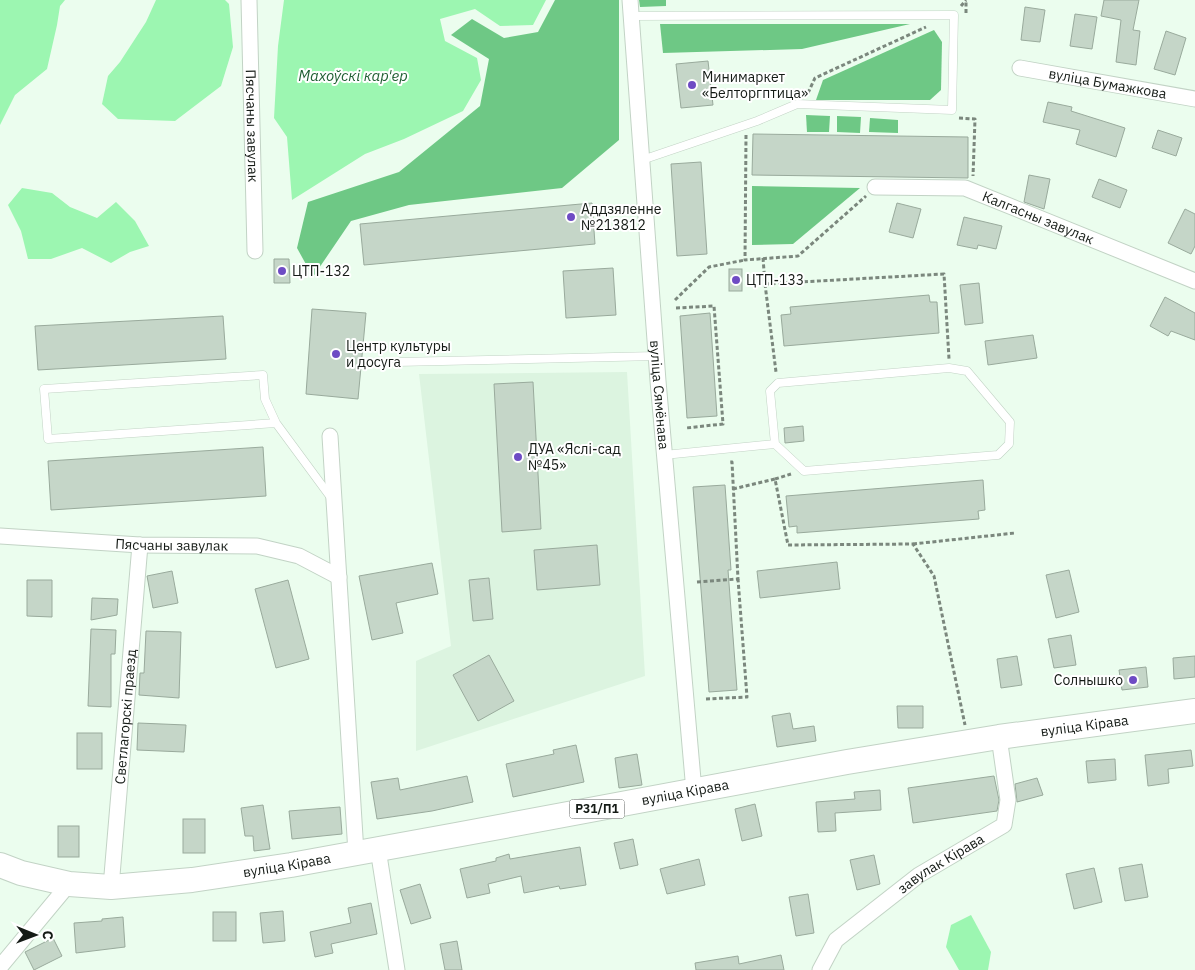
<svg xmlns="http://www.w3.org/2000/svg" width="1195" height="970" viewBox="0 0 1195 970" font-family="'IBM Plex Sans',sans-serif">
	<style>
		.built { fill: #dcf4e0 }
		.forest { fill: #6ec885 }
		.water { fill: #9cf6b1 }
		.building { fill: #c5d6c8; stroke: #99aa9c }
		.lines { fill: none; stroke-linecap: round; stroke-linejoin: round }
		.lane-casing { stroke: #c2d3c5; stroke-width: 9 }
		.street-casing { stroke: #c2d3c5; stroke-width: 17 }
		.primary-casing { stroke: #c2d3c5; stroke-width: 26 }
		.path { stroke: #7b877d; stroke-width: 3; stroke-dasharray: 4 2.5; stroke-linecap: butt }
		.lane { stroke: #fff; stroke-width: 8 }
		.street { stroke: #fff; stroke-width: 15 }
		.primary { stroke: #fff; stroke-width: 24 }
		.poi-dot { fill: #6e4bc4; stroke: #fff; stroke-width: 2 }
		.labels { text-anchor: middle; stroke-width: 4; stroke-linejoin: round; paint-order: stroke }
		.shield { fill: #fff; stroke: #5b5f5c; stroke-width: 1 }
		.shield-label { font-size: 12px; font-weight: bold; fill: #151b16 }
		.poi-label { font-size: 14px; fill: #151b16; stroke: #fff; text-anchor: start }
		.street-label { font-size: 14px; fill: #151b16; stroke: #fff }
		.water-label { font-size: 15px; font-style: italic; fill: #205f33; stroke: #fff }
	</style>
	<rect width="100%" height="100%" fill="#ebfdee"/>
	<!-- built -->
	<path class="built" d="M627 372 645 676 416 751V661L451 646 419 374Z"/>
	<!-- forest -->
	<g class="forest">
		<path d="M555 0H619V140L562 188 409 205 351 221 313 277 297 248 308 202 399 172 480 106 489 59 451 35 472 19 504 38 538 32Z"/>
		<path d="M639 0H666V6L640 7Z"/>
		<path d="M660 24H910L802 49 663 53Z"/>
		<path d="M934 30 942 42 941 90 930 100H816L823 80Z"/>
		<path d="M806 115 830 116 829 132H807Z"/>
		<path d="M837 116 861 117 860 133 837 132Z"/>
		<path d="M870 118 898 120V133L869 132Z"/>
		<path d="M752 186 860 188 793 244 752 245Z"/>
	</g>
	<!-- water -->
	<g class="water">
		<path d="M0 0H65L60 6 57 25 47 69 15 95 0 125Z"/>
		<path d="M156 0H225L229 4 233 47 221 86 175 121 118 119 102 104 108 76 120 62 146 22Z"/>
		<path d="M284 0H546L533 25 500 26 475 9 440 19 445 41 477 58 481 80 463 111 404 139 365 154 292 200 287 137 274 118 278 46Z"/>
		<path d="M22 188 52 193 70 207 97 218 116 202 135 221 149 246 130 252 111 263 82 248 51 259H28L21 231 8 205Z"/>
		<path d="M971 915 991 952 988 970H959L946 947 951 925Z"/>
	</g>
	<!-- building -->
	<g class="building">
		<path d="M1104 0H1139L1133 30 1140 31 1136 65 1116 62 1121 20 1101 16Z"/>
		<path d="M1025 7 1045 10 1040 42 1021 40Z"/>
		<path d="M1075 14 1097 17 1092 49 1070 46Z"/>
		<path d="M1166 31 1186 38 1175 75 1154 69Z"/>
		<path d="M708 61 713 105 681 108 676 64Z"/>
		<path d="M1048 102 1072 107 1071 111 1125 128 1116 157 1076 144 1080 130 1043 122Z"/>
		<path d="M1158 130 1182 138 1176 156 1152 148Z"/>
		<path d="M753 134 968 137V178L752 175Z"/>
		<path d="M701 162 707 254 677 256 671 164Z"/>
		<path d="M1029 175 1050 179 1044 209 1024 202Z"/>
		<path d="M1099 179 1127 190 1120 208 1092 197Z"/>
		<path d="M592 203 595 244 364 265 360 224Z"/>
		<path d="M897 203 921 209 913 238 889 232Z"/>
		<path d="M1185 209 1195 214V246L1191 254 1168 243Z"/>
		<path d="M964 217 1002 226 996 249 978 245 977 249 957 245Z"/>
		<path d="M274 259H289L290 283H274Z"/>
		<path d="M613 268 616 315 566 318 563 271Z"/>
		<rect x="729" y="269" width="13" height="22"/>
		<path d="M979 283 983 323 965 325 960 285Z"/>
		<path d="M929 295 930 302H937L939 333 784 346 781 315 791 314 790 307Z"/>
		<path d="M1165 297 1195 313V340L1171 331 1168 336 1150 326Z"/>
		<path d="M312 309 366 313 358 399 306 394Z"/>
		<path d="M710 313 717 416 687 418 680 316Z"/>
		<path d="M223 316 226 359 38 370 35 326Z"/>
		<path d="M1033 335 1037 358 988 365 985 341Z"/>
		<path d="M533 382 541 529 502 532 494 384Z"/>
		<path d="M803 426 804 441 785 443 784 428Z"/>
		<path d="M263 447 266 496 51 510 48 461Z"/>
		<path d="M983 480 985 510 978 511 979 519 797 533V526L789 527 786 496Z"/>
		<path d="M725 485 731 570H728L737 690 709 692 693 487Z"/>
		<path d="M597 545 600 585 537 590 534 550Z"/>
		<path d="M837 562 840 589 760 598 757 571Z"/>
		<path d="M432 563 438 594 396 603 403 633 372 640 359 576Z"/>
		<path d="M1069 570 1079 612 1056 618 1046 575Z"/>
		<path d="M172 571 178 603 153 608 147 576Z"/>
		<path d="M489 578 493 619 473 621 469 580Z"/>
		<path d="M27 580H52V617L27 616Z"/>
		<path d="M288 580 309 659 276 668 255 589Z"/>
		<path d="M92 598 118 599 117 615 91 620Z"/>
		<path d="M91 629 116 630 115 654H111V707L88 706Z"/>
		<path d="M146 631 181 632 179 698 139 695 140 673H144Z"/>
		<path d="M1071 635 1076 665 1054 668 1048 639Z"/>
		<path d="M489 655 514 701 478 721 453 675Z"/>
		<path d="M1017 656 1022 685 1001 688 997 659Z"/>
		<path d="M1195 656V677L1174 679 1173 658Z"/>
		<path d="M1146 667 1148 687 1122 690 1119 670Z"/>
		<path d="M897 706H923V728H898Z"/>
		<path d="M790 713 793 729 814 726 816 741 777 747 772 716Z"/>
		<path d="M138 723 186 725 184 752 137 750Z"/>
		<rect x="77" y="733" width="25" height="36"/>
		<path d="M576 745 584 782 513 797 506 764 554 754 553 750Z"/>
		<path d="M1191 750 1193 766 1168 769 1169 783 1148 786 1145 755Z"/>
		<path d="M637 754 642 785 619 788 615 758Z"/>
		<path d="M1115 759 1116 780 1088 783 1086 761Z"/>
		<path d="M467 776 473 802 432 811 377 819 371 782 398 778 400 790Z"/>
		<path d="M994 776 999 800 997 811 913 823 908 788Z"/>
		<path d="M1037 778 1043 795 1017 802 1015 784Z"/>
		<path d="M880 790 881 810 835 813 836 831 818 832 816 802 855 799 854 792Z"/>
		<path d="M755 804 762 836 742 841 735 809Z"/>
		<path d="M263 805 270 849 254 851 253 836H245L241 808Z"/>
		<path d="M340 807 342 834 292 839 289 811Z"/>
		<rect x="183" y="819" width="22" height="34"/>
		<rect x="58" y="826" width="21" height="31"/>
		<path d="M633 839 638 865 620 869 614 843Z"/>
		<path d="M580 847 586 885 560 889 559 886 524 893 521 876 488 884 490 893 467 898 460 869 496 861V858L509 854 510 859Z"/>
		<path d="M874 855 880 884 857 890 850 860Z"/>
		<path d="M699 859 705 885 667 894 660 869Z"/>
		<path d="M1142 864 1148 897 1125 901 1119 868Z"/>
		<path d="M1094 868 1102 902 1074 909 1066 874Z"/>
		<path d="M420 884 431 918 411 924 400 890Z"/>
		<path d="M808 894 814 933 796 936 789 897Z"/>
		<path d="M371 903 377 934 331 944 333 953 315 957 310 932 351 923 348 908Z"/>
		<path d="M283 911 285 941 263 943 260 913Z"/>
		<rect x="213" y="912" width="23" height="29"/>
		<path d="M123 917 125 947 76 953 74 923 102 921V919Z"/>
		<path d="M53 938 62 956 34 970 25 952Z"/>
		<path d="M457 941 462 970H445L440 944Z"/>
		<path d="M781 955 784 970H696L695 963 738 956 739 964Z"/>
	</g>
	<g class="lines">
		<defs>
			<g id="lane">
				<path d="M631 16 954 15 952 110 797 104 757 121 642 160"/>
				<path d="M397 362 656 356"/>
				<path d="M276 423 265 399 263 375 44 389 48 439 276 423 332 499"/>
				<path d="M664 455 775 444 770 391 778 383 949 368 967 371 1010 422 1009 444 998 455 804 471 775 444"/>
			</g>
			<g id="street">
				<path id="s1" d="M249 0 255 251"/>
				<path id="s2" d="M630 0 658 381 694 791"/>
				<path id="s3" d="M1020 68 1195 99"/>
				<path id="s4" d="M875 187 965 188 1195 281"/>
				<path d="M330 436 356 853"/>
				<path id="s5" d="M0 536 140 545 257 546 299 556 339 577"/>
				<path d="M378 849 397 970"/>
				<path id="s6" d="M111 887 140 545"/>
				<path d="M0 967 69 884"/>
				<path id="s7" d="M820 970 836 940 919 875 1004 825 1008 800 999 737"/>
			</g>
			<g id="primary">
				<path id="s8" d="M0 865 21 873 69 884 111 887 192 880 291 865 456 835 847 762 999 737 1195 711"/>
			</g>
		</defs>
		<!-- lane casing -->
		<use href="#lane" class="lane-casing"/>
		<!-- street casing -->
		<use href="#street" class="street-casing"/>
		<!-- primary casing -->
		<use href="#primary" class="primary-casing"/>
		<!-- path -->
		<g class="path">
			<path d="M961 6 966 0"/>
			<path d="M966 13V0"/>
			<path d="M808 93 815 78 926 27"/>
			<path d="M959 118 975 119 973 176"/>
			<path d="M746 135 745 260 798 256 866 196"/>
			<path d="M763 258 765 284 776 372"/>
			<path d="M765 284 944 274 949 359"/>
			<path d="M675 300 709 267 745 260"/>
			<path d="M676 308 714 306 723 424 686 428"/>
			<path d="M775 479 791 474"/>
			<path d="M733 489 775 479 788 545 913 544 934 576 965 725"/>
			<path d="M913 544 1015 533"/>
			<path d="M697 582 738 579 732 462H729"/>
			<path d="M706 699 747 697 738 579"/>
		</g>
		<!-- lane -->
		<use href="#lane" class="lane"/>
		<!-- street -->
		<use href="#street" class="street"/>
		<!-- primary -->
		<use href="#primary" class="primary"/>
	</g>
	<!-- markers -->
	<g class="poi-dot">
		<circle cx="692" cy="85" r="5"/>
		<circle cx="571" cy="217" r="5"/>
		<circle cx="282" cy="271" r="5"/>
		<circle cx="736" cy="280" r="5"/>
		<circle cx="336" cy="354" r="5"/>
		<circle cx="518" cy="457" r="5"/>
		<circle cx="1133" cy="680" r="5"/>
	</g>
	<g class="labels">
		<!-- shield labels -->
		<rect class="shield" x="569.5" y="799.5" width="55" height="19" rx="4"/>
		<g class="shield-label">
			<text x="597" y="813">Р31/П1</text>
		</g>
		<!-- poi labels -->
		<g class="poi-label">
			<text x="702" y="82">Минимаркет<tspan x="702" dy="16">«Белторгптица»</tspan></text>
			<text x="581" y="214">Аддзяленне<tspan x="581" dy="16">№213812</tspan></text>
			<text x="292" y="276">ЦТП-132</text>
			<text x="746" y="285">ЦТП-133</text>
			<text x="346" y="351">Центр культуры<tspan x="346" dy="16">и досуга</tspan></text>
			<text x="528" y="454">ДУА «Яслі-сад<tspan x="528" dy="16">№45»</tspan></text>
			<text x="1123" y="685" text-anchor="end">Солнышко</text>
		</g>
		<!-- street labels -->
		<g class="street-label">
			<text dy="5" stroke="none"><textPath href="#s3" startOffset="89">вуліца Бумажкова</textPath></text>
			<text dy="5" stroke="none"><textPath href="#s1" startOffset="126">Пясчаны завулак</textPath></text>
			<text dy="5" stroke="none"><textPath href="#s4" startOffset="169">Калгасны завулак</textPath></text>
			<text dy="5" stroke="none"><textPath href="#s2" startOffset="396">вуліца Сямёнава</textPath></text>
			<text dy="5" stroke="none"><textPath href="#s5" startOffset="172">Пясчаны завулак</textPath></text>
			<text dy="5" stroke="none"><textPath href="#s6" startOffset="171">Светлагорскі праезд</textPath></text>
			<text dy="5" stroke="none"><textPath href="#s8" startOffset="1101">вуліца Кірава</textPath></text>
			<text dy="5" stroke="none"><textPath href="#s8" startOffset="696">вуліца Кірава</textPath></text>
			<text dy="5" stroke="none"><textPath href="#s7" startOffset="164">завулак Кірава</textPath></text>
			<text dy="5" stroke="none"><textPath href="#s8" startOffset="291">вуліца Кірава</textPath></text>
		</g>
		<!-- water labels -->
		<g class="water-label">
			<text x="353" y="81">Махоўскі кар'ер</text>
		</g>
	</g>
	<!-- north arrow -->
	<g transform="translate(35 935) rotate(91)" stroke="#ffffff" stroke-width="4" paint-order="stroke">
	<path d="M0-4L9 19L0 12L-9 19Z" fill="#151b16"/>
	<text y="-8" font-size="14" font-weight="bold" text-anchor="middle" fill="#151b16">С</text>
	</g>
</svg>
